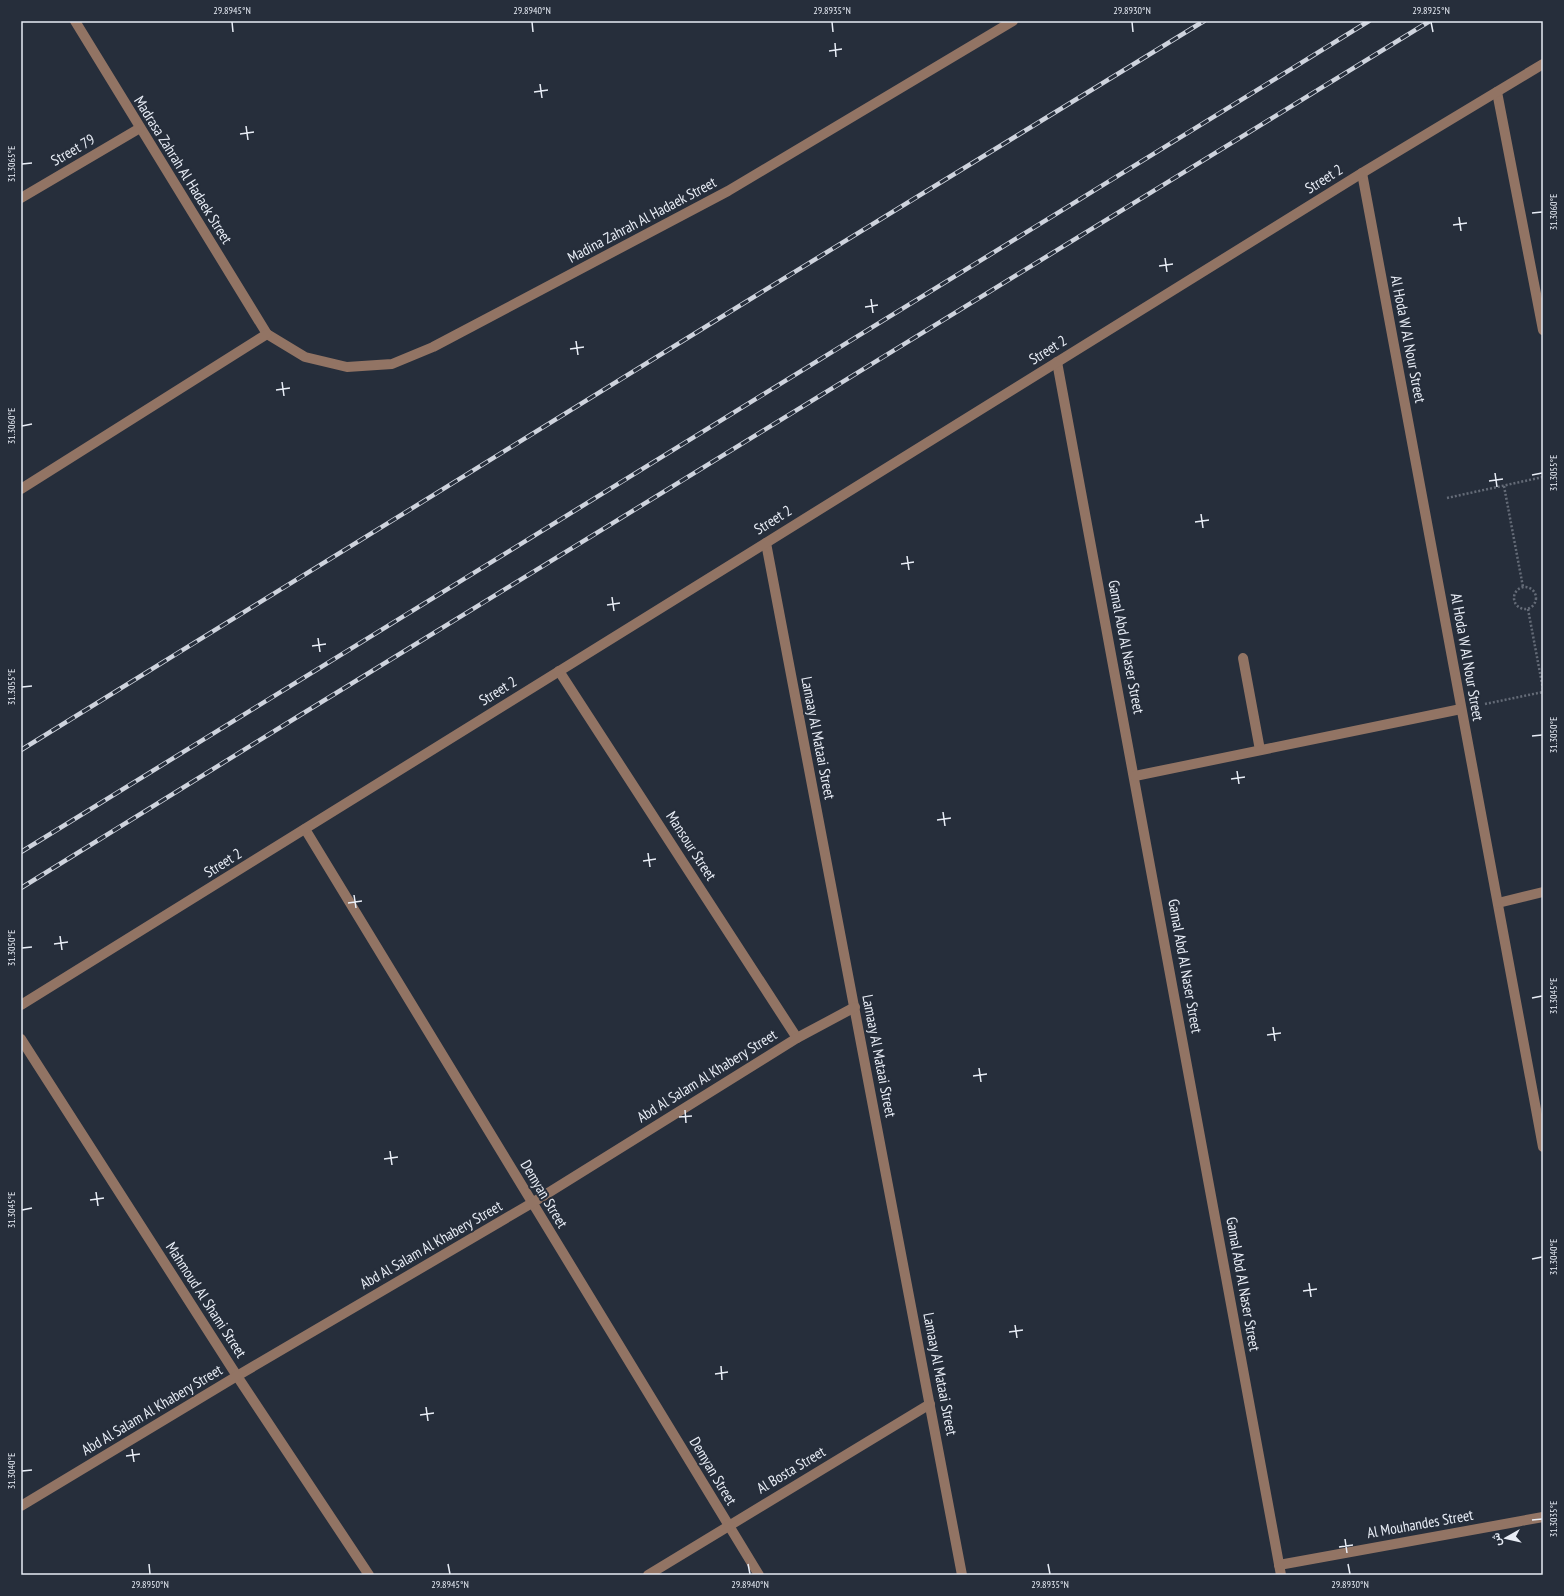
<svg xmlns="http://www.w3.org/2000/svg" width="1564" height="1596" viewBox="0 0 1564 1596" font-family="'PT Sans Narrow',Vazirmatn,sans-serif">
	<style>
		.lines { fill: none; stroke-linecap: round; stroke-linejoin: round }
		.path { stroke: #646b77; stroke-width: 2.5; stroke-dasharray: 2 2; stroke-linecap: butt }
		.minor { stroke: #927464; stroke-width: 10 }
		.rail-casing { stroke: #ced3dd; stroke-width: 4.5 }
		.rail { stroke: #262e3b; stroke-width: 3; stroke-dasharray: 9; stroke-linecap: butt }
		.ticks { fill: none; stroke: #e8edf6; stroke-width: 1.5 }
		.labels { text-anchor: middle; stroke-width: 4; stroke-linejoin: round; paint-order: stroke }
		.street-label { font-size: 15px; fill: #e8edf6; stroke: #262e3b }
		.neatline { fill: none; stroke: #e8edf6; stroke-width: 1.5 }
		.ticks-label { font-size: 10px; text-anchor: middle; fill: #e8edf6 }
	</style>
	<rect width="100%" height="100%" fill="#262e3b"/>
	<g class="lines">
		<!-- path -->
		<g class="path">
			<path d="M1504 486 1523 587"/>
			<path d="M1447 498 1543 477"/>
			<circle cx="1525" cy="598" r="11"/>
			<path d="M1528 609 1543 689"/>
			<path d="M1485 704 1543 692"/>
		</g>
		<!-- minor -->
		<g class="minor">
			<path d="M75 21 267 334 305 357 347 367 392 364 433 347 728 191 1013 21"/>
			<path d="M1497 92 1543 330"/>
			<path d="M1362 173 1543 1147"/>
			<path d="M21 198 140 128"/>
			<path d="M1057 362 1281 1575"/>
			<path d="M21 489 267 334"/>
			<path d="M766 543 962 1575"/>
			<path d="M1243 658 1260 750"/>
			<path d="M559 671 797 1038"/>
			<path d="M1135 776 1461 709"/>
			<path d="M305 829 759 1575"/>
			<path d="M1498 903 1543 892"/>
			<path d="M21 1005 1362 173 1543 64"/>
			<path d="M21 1039 237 1376 369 1575"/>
			<path d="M21 1506 237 1376 532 1203 797 1038 855 1007"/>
			<path d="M1279 1565 1543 1517"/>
			<path d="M648 1575 930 1404"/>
		</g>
		<defs>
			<g id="rail">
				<path d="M21 750 757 295 1204 21"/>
				<path d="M21 852 1369 21"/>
				<path d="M21 888 289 722 1430 21"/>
			</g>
		</defs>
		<!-- rail casing -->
		<use href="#rail" class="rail-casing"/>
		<!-- rail -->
		<use href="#rail" class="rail"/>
	</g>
	<!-- ticks -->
	<path class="ticks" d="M232 22 233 32M532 22 533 32M832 22 833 32M1132 22 1133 32M1431 22 1433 32M835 43 836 57M829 51 842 49M540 84 542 98M534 92 548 90M246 126 248 140M240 134 254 132M22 164 32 163M1532 213 1542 212M1459 217 1461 231M1453 225 1467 223M1165 258 1167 272M1159 266 1173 264M871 299 873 313M865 307 878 305M576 341 578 355M570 349 584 347M282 382 284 396M276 390 290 388M22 426 32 424M1495 473 1497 487M1532 475 1542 473M1489 481 1503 479M1201 514 1203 528M1195 522 1209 520M907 556 909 570M901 564 914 562M612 597 614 611M607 605 620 603M318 638 320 652M312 646 326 644M22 687 32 686M1532 736 1542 735M1237 771 1239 784M1231 779 1245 777M943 812 945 826M937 820 951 818M648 853 650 867M643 861 656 859M354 895 356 908M348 903 362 901M60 936 62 950M54 944 68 942M22 948 32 947M1532 998 1542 996M1273 1027 1275 1041M1267 1035 1281 1033M979 1068 981 1082M973 1076 987 1074M685 1110 686 1123M679 1117 692 1116M390 1151 392 1165M384 1159 398 1157M96 1192 98 1206M90 1200 104 1198M22 1210 32 1208M1532 1259 1542 1257M1309 1283 1311 1297M1303 1291 1317 1289M1015 1325 1017 1338M1009 1332 1023 1330M721 1366 722 1380M715 1374 728 1372M426 1407 428 1421M420 1415 434 1413M132 1449 134 1462M126 1456 140 1454M22 1471 32 1470M1532 1520 1542 1519M1345 1539 1347 1553M1339 1547 1353 1545M149 1564 150 1574M448 1564 450 1574M748 1564 750 1574M1048 1564 1050 1574M1348 1564 1350 1574"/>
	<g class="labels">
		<!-- street labels -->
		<g class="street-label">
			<text transform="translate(73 150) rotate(-30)" y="5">Street 79</text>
			<text transform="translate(183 170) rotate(58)" y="5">Madrasa Zahrah Al Hadaek Street</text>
			<text transform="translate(1324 179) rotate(-32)" y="5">Street 2</text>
			<text transform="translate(642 220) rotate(-28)" y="5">Madina Zahrah Al Hadaek Street</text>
			<text transform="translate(1408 339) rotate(79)" y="5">Al Hoda W Al Nour Street</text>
			<text transform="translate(1048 350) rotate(-32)" y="5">Street 2</text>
			<text transform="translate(773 520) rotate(-32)" y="5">Street 2</text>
			<text transform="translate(1126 647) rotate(79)" y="5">Gamal Abd Al Naser Street</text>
			<text transform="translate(1467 657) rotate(80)" y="5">Al Hoda W Al Nour Street</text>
			<text transform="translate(498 691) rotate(-32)" y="5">Street 2</text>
			<text transform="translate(818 738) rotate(79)" y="5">Lamaay Al Mataai Street</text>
			<text transform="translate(691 846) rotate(57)" y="5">Mansour Street</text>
			<text transform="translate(223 863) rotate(-32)" y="5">Street 2</text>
			<text transform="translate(1185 966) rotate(80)" y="5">Gamal Abd Al Naser Street</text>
			<text transform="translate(879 1056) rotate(79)" y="5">Lamaay Al Mataai Street</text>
			<text transform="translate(707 1076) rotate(-32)" y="5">Abd Al Salam Al Khabery Street</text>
			<text transform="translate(544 1194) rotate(59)" y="5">Demyan Street</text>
			<text transform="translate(431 1245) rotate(-30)" y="5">Abd Al Salam Al Khabery Street</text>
			<text transform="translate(1243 1284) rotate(80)" y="5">Gamal Abd Al Naser Street</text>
			<text transform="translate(206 1300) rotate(57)" y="5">Mahmoud Al Shami Street</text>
			<text transform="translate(940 1374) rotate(79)" y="5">Lamaay Al Mataai Street</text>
			<text transform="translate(152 1410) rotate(-31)" y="5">Abd Al Salam Al Khabery Street</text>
			<text transform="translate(791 1470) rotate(-31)" y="5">Al Bosta Street</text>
			<text transform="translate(713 1471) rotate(59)" y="5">Demyan Street</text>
			<text transform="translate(1420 1524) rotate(-10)" y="5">Al Mouhandes Street</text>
		</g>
	</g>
	<!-- border -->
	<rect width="1564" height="1596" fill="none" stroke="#262e3b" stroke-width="44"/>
	<!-- north arrow -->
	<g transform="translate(1506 1538) rotate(262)" stroke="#262e3b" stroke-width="3" paint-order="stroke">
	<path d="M0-3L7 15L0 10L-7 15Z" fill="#e8edf6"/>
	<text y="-6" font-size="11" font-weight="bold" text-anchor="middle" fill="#e8edf6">ش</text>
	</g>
	<rect x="22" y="22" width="1520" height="1552" class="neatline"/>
	<g class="ticks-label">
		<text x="232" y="14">29.8945°N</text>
		<text x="532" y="14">29.8940°N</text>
		<text x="832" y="14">29.8935°N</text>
		<text x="1132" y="14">29.8930°N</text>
		<text x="1431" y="14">29.8925°N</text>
		<text transform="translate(11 164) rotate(-90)" y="4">31.3065°E</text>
		<text transform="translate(1553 212) rotate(-90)" y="4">31.3060°E</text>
		<text transform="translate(11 426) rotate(-90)" y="4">31.3060°E</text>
		<text transform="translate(1553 473) rotate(-90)" y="4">31.3055°E</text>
		<text transform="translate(11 687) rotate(-90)" y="4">31.3055°E</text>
		<text transform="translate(1553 735) rotate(-90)" y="4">31.3050°E</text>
		<text transform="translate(11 948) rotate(-90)" y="4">31.3050°E</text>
		<text transform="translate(1553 996) rotate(-90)" y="4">31.3045°E</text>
		<text transform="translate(11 1210) rotate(-90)" y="4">31.3045°E</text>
		<text transform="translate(1553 1257) rotate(-90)" y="4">31.3040°E</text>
		<text transform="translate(11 1471) rotate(-90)" y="4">31.3040°E</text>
		<text transform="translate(1553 1519) rotate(-90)" y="4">31.3035°E</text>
		<text x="150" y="1588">29.8950°N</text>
		<text x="450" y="1588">29.8945°N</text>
		<text x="750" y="1588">29.8940°N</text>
		<text x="1050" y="1588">29.8935°N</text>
		<text x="1350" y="1588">29.8930°N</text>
	</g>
</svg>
